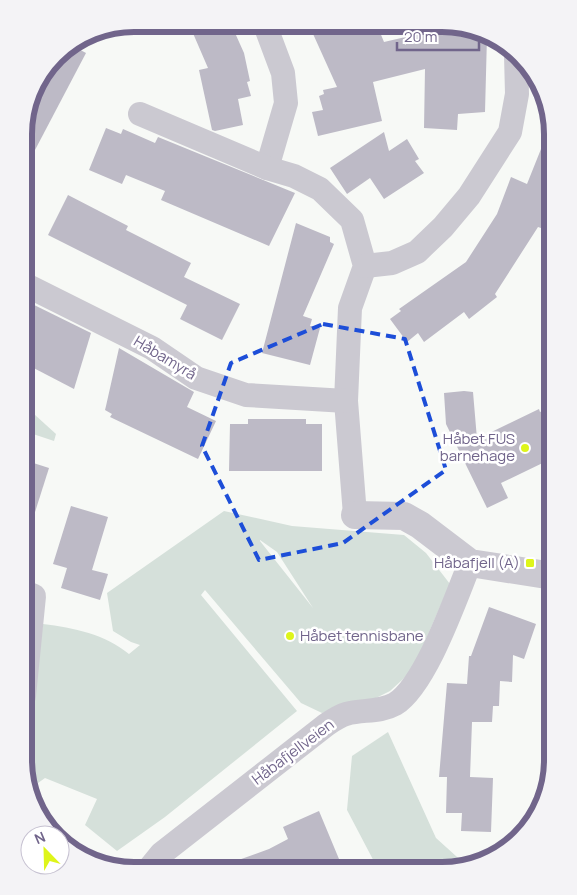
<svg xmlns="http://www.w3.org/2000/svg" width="577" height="895" viewBox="0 0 577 895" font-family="Manrope,sans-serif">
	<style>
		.green { fill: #d5e0da; fill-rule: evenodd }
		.building { fill: #bdbac6 }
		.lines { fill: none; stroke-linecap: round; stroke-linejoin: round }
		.minor { stroke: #cbc9d1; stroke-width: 24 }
		.tertiary { stroke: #cbc9d1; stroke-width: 28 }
		.marked { fill: none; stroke: #1d4ed8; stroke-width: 4; stroke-dasharray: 10 6; stroke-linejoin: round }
		.poi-dot { fill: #def51a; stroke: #fff; stroke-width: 2 }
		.labels { text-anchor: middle; stroke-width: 5; stroke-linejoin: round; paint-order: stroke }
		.street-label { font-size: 15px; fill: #71658b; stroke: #fff }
		.poi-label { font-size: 15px; fill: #71658b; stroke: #fff; text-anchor: end }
		.rim { fill: none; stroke: #71658b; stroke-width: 6 }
	</style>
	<rect width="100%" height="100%" fill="#f7f9f6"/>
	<!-- green -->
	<g class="green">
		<path d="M24 405 56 434 54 441 24 431Z"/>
		<path d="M224 511 292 526 404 535 426 553 450 584 412 671 390 691 370 701 322 713 301 703 205 590 201 595 297 711 165 817 117 851 85 825 97 799 45 778 38 783 25 764V736L43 624C74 628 105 634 129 654L140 645 131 642 113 631 107 593ZM260 540 277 552 313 608 260 541Z"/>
		<path d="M388 732 436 838 467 866 442 871H379L347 810 352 756Z"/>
	</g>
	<!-- building -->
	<g class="building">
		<path d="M189 24H231L244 53 250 81 247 82 251 96 238 99 243 125 215 131 212 130 199 70 208 68Z"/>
		<path d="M309 25H377L384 42 427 32V26H464L487 36 485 112 458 114 457 130 424 128 425 69 373 82 382 121 318 136 312 112 323 110 319 96 324 94 323 90 337 87Z"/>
		<path d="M71 45 86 53 25 169V121L35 85 61 52Z"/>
		<path d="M551 124 553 135V198L541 228 538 227 495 294 497 297 469 319 464 312 424 342 418 333 407 342 390 319 401 311 399 309 466 262 497 214 511 177 527 184Z"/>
		<path d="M106 128 121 134 123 129 155 143 158 137 295 193 269 246 161 200 165 191 126 175 122 184 89 170Z"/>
		<path d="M384 132 389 151 407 139 419 159 415 161 424 173 384 199 370 178 347 194 330 168Z"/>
		<path d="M68 195 128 226 126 230 191 263 184 277 240 304 222 340 180 319 187 305 48 235Z"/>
		<path d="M296 223 330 237V242L334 244 303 316 312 319 310 326 320 328 310 365 262 353Z"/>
		<path d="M24 300 91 333 74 389 24 363Z"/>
		<path d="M119 348 194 392 187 407 216 421 198 459 110 417 112 414 105 410 106 406Z"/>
		<path d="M464 391 473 392 477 439 539 409 540 412 553 406V458L501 483 508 498 487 508 446 424 444 393Z"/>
		<path d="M248 419H306V424H322V471H229L230 424H248Z"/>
		<path d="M24 460 49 468 29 531 24 530Z"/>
		<path d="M71 506 108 517 92 570 108 574 100 600 61 588 67 568 53 564Z"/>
		<path d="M489 607 536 624 524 659 513 655 512 682 500 681 499 706H493L492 722H472L470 777 493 778 491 832 461 831 462 813H446L447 777H439L447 683 467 684 469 656H471Z"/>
		<path d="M319 811 344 871H216V868L269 849 288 839 283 827Z"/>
	</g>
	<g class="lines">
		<!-- minor -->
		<g class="minor">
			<path d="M265 25 283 73 286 103 267 168"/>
			<path d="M140 114 267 168 294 176 320 189 352 220 365 266 350 308 346 401 355 515"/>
			<path d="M365 266 392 263 417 252 443 227 469 196 510 132 517 94 516 55"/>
			<path d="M24 284 152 348 196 378 246 395 346 401"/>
			<path d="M24 696 34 596 24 592"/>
			<path d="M148 870 161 854 326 725C332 721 339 716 346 714 362 709 379 713 395 704 426 685 456 597 470 563"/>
		</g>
		<!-- tertiary -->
		<path class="tertiary" d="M355 515 404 516 420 525 470 563 553 576"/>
	</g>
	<!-- marked area -->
	<path class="marked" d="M323 324 405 339 446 470 343 543 259 560 202 446 231 363Z"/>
	<!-- markers -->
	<g class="poi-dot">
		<circle cx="525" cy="448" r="5"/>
		<rect x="525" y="558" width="10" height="10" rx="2.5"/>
		<circle cx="290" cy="636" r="5"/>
	</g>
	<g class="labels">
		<!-- street labels -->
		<g class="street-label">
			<text transform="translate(165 358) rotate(31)" y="5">Håbamyrå</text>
			<text transform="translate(293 752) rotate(-37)" y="5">Håbafjellveien</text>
		</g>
		<!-- poi labels -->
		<g class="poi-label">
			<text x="515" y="444">Håbet FUS<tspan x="515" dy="17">barnehage</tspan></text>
			<text x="520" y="568">Håbafjell (A)</text>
			<text x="300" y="641" text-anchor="start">Håbet tennisbane</text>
		</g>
	</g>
	<!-- crop -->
	<path d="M0 0H577V895H0ZM134 32H442A102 102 0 0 1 544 134V760A102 102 0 0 1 442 862H134A102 102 0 0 1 32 760V134A102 102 0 0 1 134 32Z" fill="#f4f3f6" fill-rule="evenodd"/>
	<path class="rim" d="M134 32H442A102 102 0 0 1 544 134V760A102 102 0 0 1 442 862H134A102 102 0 0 1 32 760V134A102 102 0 0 1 134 32Z"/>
	<!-- north arrow -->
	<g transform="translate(45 850) rotate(337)"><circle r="24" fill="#ffffff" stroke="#c6c1d1"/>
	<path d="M0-4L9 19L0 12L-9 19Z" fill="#def51a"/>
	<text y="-8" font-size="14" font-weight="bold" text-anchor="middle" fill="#71658b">N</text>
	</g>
	<!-- scale -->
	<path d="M397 42v8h82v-8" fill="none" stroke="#71658b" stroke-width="2.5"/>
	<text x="404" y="42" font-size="15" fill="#71658b" stroke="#ffffff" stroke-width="4" paint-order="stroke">20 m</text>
</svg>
